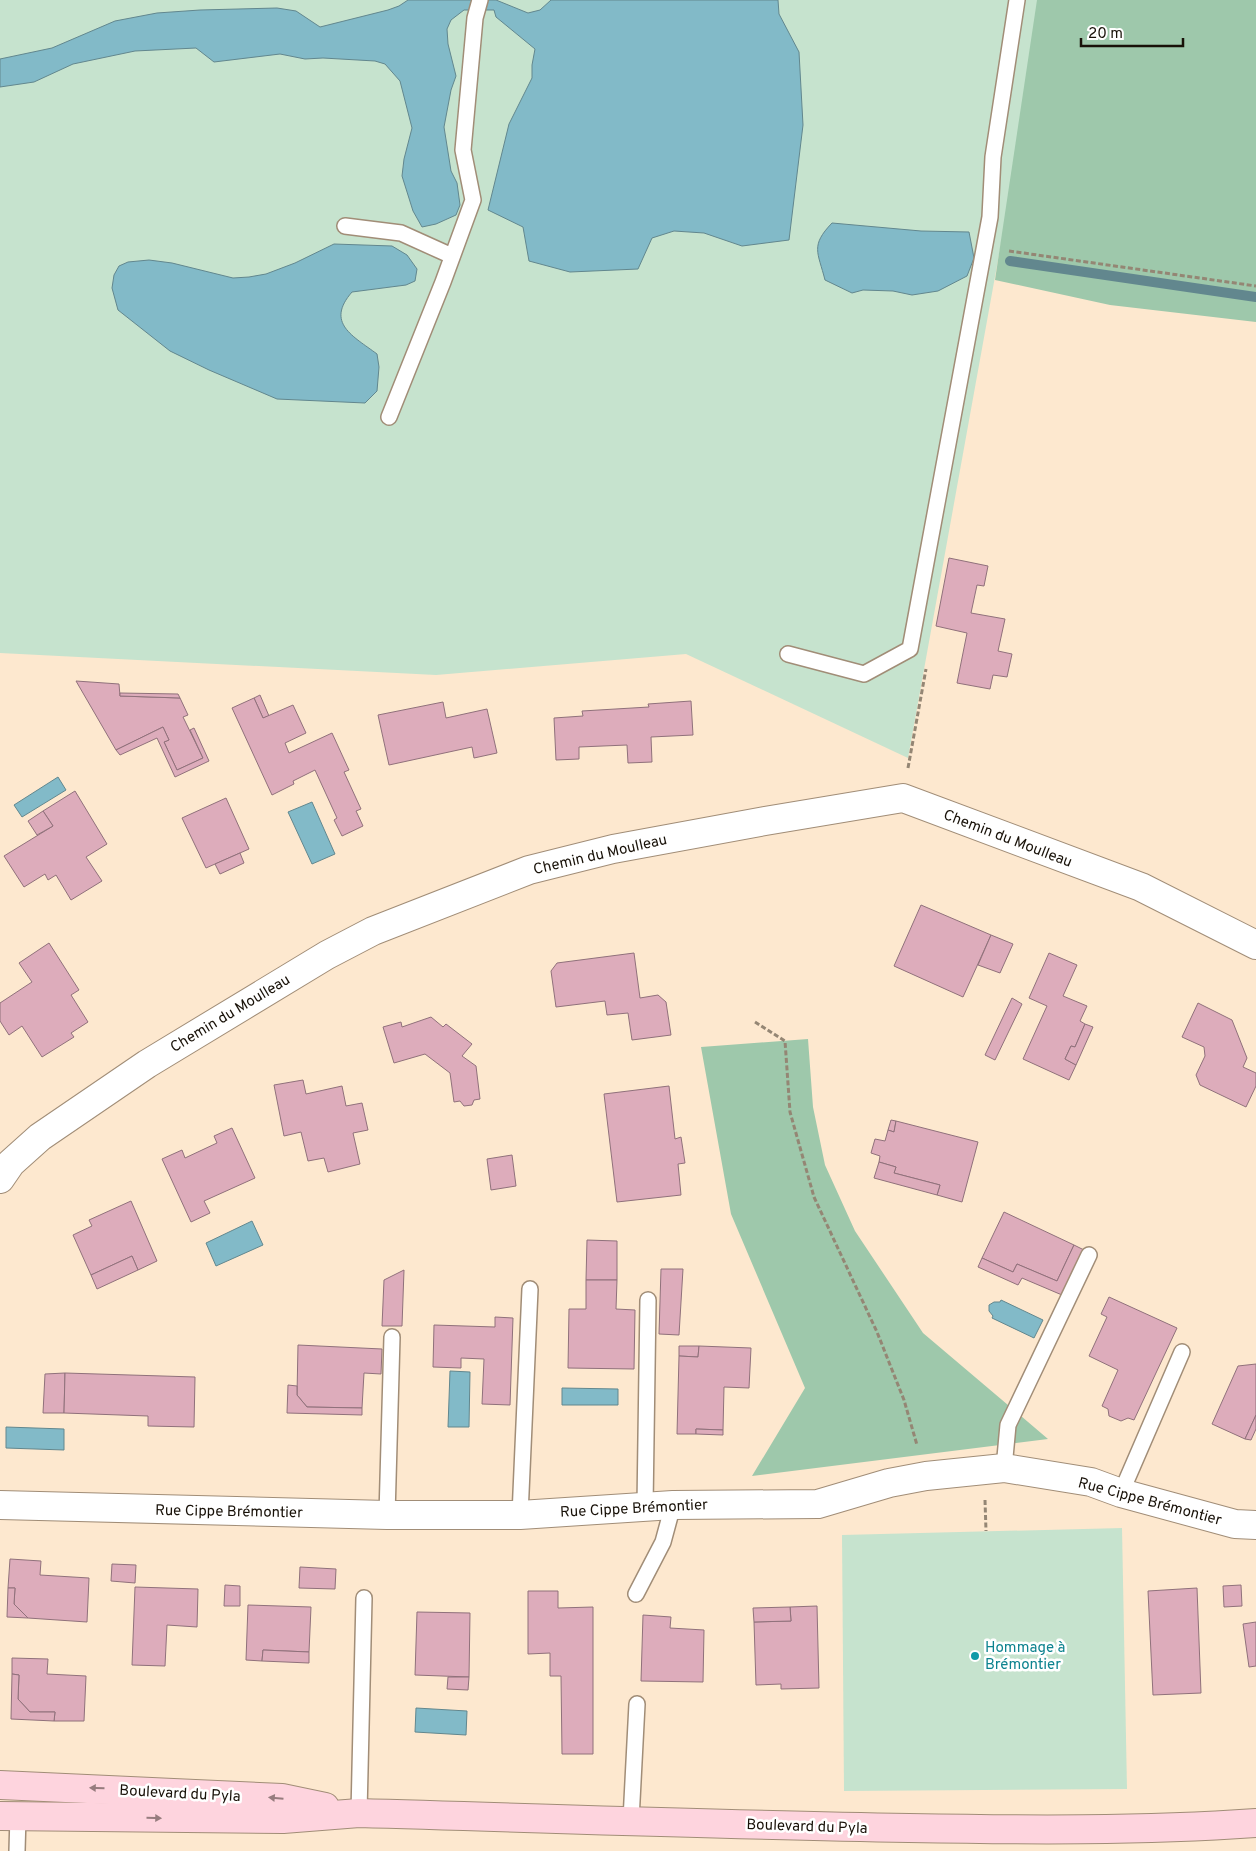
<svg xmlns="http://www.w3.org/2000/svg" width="1256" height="1851" viewBox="0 0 1256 1851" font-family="Overpass,sans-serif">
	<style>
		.green { fill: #c6e3ce }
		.forest { fill: #9ec8ab }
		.water { fill: #82bac8; stroke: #62878e }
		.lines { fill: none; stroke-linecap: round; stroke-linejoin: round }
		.stream { stroke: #62878e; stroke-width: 10 }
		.building { fill: #ddacbb; stroke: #90717b }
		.service-casing { stroke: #a18d77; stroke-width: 18 }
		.minor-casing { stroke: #a18d77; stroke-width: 30 }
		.secondary-casing { stroke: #a18d77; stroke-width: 30 }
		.path { stroke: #948674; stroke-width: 3; stroke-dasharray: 5 2.5; stroke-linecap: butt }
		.service { stroke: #fff; stroke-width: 15 }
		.minor { stroke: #fff; stroke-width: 28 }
		.secondary { stroke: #fed4de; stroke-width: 28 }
		.oneway { fill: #967c7e }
		.culture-dot { fill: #0f9aa8; stroke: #fff; stroke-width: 2 }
		.labels { text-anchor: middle; stroke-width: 5; stroke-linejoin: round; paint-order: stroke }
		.street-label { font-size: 15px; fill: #181108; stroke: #fff }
		.culture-label { font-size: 15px; fill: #0d838f; stroke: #fff; text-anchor: start }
	</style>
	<rect width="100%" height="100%" fill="#fde8cf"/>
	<!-- green -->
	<g class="green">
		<path d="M0 0H1045L908 758 686 654 436 675 0 653Z"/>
		<path d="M1122 1528 1127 1789 844 1791 842 1535Z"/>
	</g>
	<!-- forest -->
	<g class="forest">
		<path d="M1037 0H1256V322L1110 305 995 280Z"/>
		<path d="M808 1039 813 1107 825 1165 855 1231 923 1333 1048 1439 752 1476 805 1388 731 1214 701 1047Z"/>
	</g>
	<!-- water -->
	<g class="water">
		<path d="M408 0H496L528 13 540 10 551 0H778L779 14 799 52 803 125 789 240 742 246 704 233 674 231 652 238 638 269 570 272 529 261 523 227 488 210 509 124 532 78V65L535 49 496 17 494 10H464L451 20 447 29 448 44 456 76 451 90 444 127 451 171 457 183 460 205 456 215 436 224 422 227 413 211 402 176 404 159 412 128 400 81 385 64 375 61 323 58 305 59 280 54 214 62 196 48 135 51 73 64 34 82 0 87V59L52 48 115 21 157 13 200 10 277 8 296 11 320 27 388 10 399 6Z"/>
		<path d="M832 223 921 231 969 232 974 258 967 276 938 291 912 295 893 291 863 290 852 293 825 280C818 252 810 246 832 223Z"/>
		<path d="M334 244 392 246 407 255 417 269 415 281 406 285 352 292C325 323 353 336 377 354L379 367 377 391 365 403 277 399 209 370 170 351 118 310 112 288 114 275 119 266 128 262 149 260 172 263 233 278 249 277 266 274 295 263Z"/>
		<path d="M58 777 66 790 22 817 14 805Z"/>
		<path d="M312 802 335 854 312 864 288 812Z"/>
		<path d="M252 1221 263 1245 216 1266 206 1243Z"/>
		<path d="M1001 1300 1043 1320 1034 1338 992 1318 993 1316 989 1311V1305L994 1302H1000Z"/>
		<path d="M450 1371 470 1372 469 1427H448Z"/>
		<path d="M562 1388 618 1389V1405H562Z"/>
		<path d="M6 1427 64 1429V1450L6 1448Z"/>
		<path d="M416 1708 467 1711 466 1735 415 1732Z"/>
	</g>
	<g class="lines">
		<!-- stream -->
		<path class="stream" d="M1010 261 1256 297"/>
	</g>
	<!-- building -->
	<g class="building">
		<path d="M949 558 988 566 984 586 977 585 971 613 1005 619 998 651 1012 654 1007 677 993 675 990 689 957 683 967 633 936 626Z"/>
		<path d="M76 681 119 684 120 696 180 698 188 715 183 717 203 758 177 770 164 742 169 740 163 727 116 750Z"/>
		<path d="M120 693 178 694 180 698 120 696Z"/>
		<path d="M260 695 269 716 263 718 254 698Z"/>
		<path d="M254 698 263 718 293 705 306 733 285 743 289 753 332 733 349 770 344 772 361 809 356 811 363 826 342 836 334 820 337 818 315 770 293 781 294 784 272 795 232 708Z"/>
		<path d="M691 701 693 735 651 737 652 762 628 763 627 745 579 747V759L556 760 554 718 583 716 582 711 649 707 648 704Z"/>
		<path d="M443 702 446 718 487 709 497 753 474 758 472 747 389 765 378 715Z"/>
		<path d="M163 727 169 740 164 742 177 770 203 758 190 730 194 728 209 761 175 777 157 738 120 755 116 750Z"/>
		<path d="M75 791 107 844 86 857 102 881 71 900 56 875 48 880 45 874 24 887 4 856 53 826 43 811Z"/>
		<path d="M226 798 249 849 206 868 182 818Z"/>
		<path d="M43 811 53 826 37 835 28 821Z"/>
		<path d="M240 853 244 863 220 874 215 864Z"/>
		<path d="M921 905 991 935 963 997 894 966Z"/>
		<path d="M991 935 1013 944 1000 973 978 965Z"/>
		<path d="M49 943 79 990 71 995 88 1022 71 1033 74 1037 42 1057 22 1026 9 1035 0 1021V1003L32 982 19 963Z"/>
		<path d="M634 953 640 998 658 995 666 1002 671 1035 632 1040 628 1013 607 1015 605 1001 556 1007 551 971 557 963Z"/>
		<path d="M1049 953 1077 965 1063 996 1087 1006 1080 1021 1085 1024 1075 1047 1071 1046 1065 1059 1076 1065 1069 1080 1023 1059 1047 1006 1029 998Z"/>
		<path d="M1012 998 1022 1004 995 1060 985 1055Z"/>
		<path d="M1198 1003 1232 1020 1247 1058 1243 1067 1256 1073V1086L1246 1107 1200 1085 1196 1075 1205 1056 1204 1047 1182 1037Z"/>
		<path d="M431 1017 443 1027 446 1024 472 1044 462 1056 476 1066 480 1099 474 1100 472 1105 464 1106 460 1101 454 1102 450 1073 425 1054 394 1063 383 1027 401 1022 402 1027Z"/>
		<path d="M1085 1024 1093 1027 1076 1065 1065 1059 1071 1046 1075 1047Z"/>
		<path d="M303 1080 306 1094 342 1086 346 1106 362 1103 368 1130 353 1133 360 1164 328 1172 324 1158 308 1161 301 1132 284 1136 274 1085Z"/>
		<path d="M669 1086 675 1139 681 1137 685 1163 678 1164 681 1195 617 1202 604 1094Z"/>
		<path d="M891 1120 896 1121 894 1132 888 1130Z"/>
		<path d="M896 1121 978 1142 962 1202 937 1195 940 1185 894 1173 896 1167 879 1162 880 1156 871 1153 875 1139 885 1141 888 1130 894 1132Z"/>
		<path d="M232 1128 255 1178 204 1201 210 1213 191 1222 162 1159 182 1150 185 1158 217 1143 214 1136Z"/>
		<path d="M512 1155 516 1186 491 1190 487 1159Z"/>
		<path d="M879 1162 896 1167 894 1173 940 1185 937 1195 874 1178Z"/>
		<path d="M131 1201 157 1261 138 1270 132 1256 91 1275 73 1235 92 1226 89 1220Z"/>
		<path d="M1004 1212 1074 1245 1057 1281 1017 1264 1013 1272 982 1258Z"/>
		<path d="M587 1240 617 1241V1280H586Z"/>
		<path d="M1074 1245 1084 1250 1062 1295 1022 1278 1018 1285 978 1267 982 1258 1013 1272 1017 1264 1057 1281Z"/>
		<path d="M132 1256 138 1270 97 1289 91 1275Z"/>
		<path d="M661 1269H683L679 1335 659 1334Z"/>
		<path d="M404 1270 402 1326H382L384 1280Z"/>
		<path d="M586 1280H617L616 1309 635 1310 634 1369 568 1368 569 1309H586Z"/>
		<path d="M1109 1297 1177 1328 1134 1420 1128 1418 1121 1421 1109 1416 1108 1409 1102 1406 1118 1370 1089 1356 1107 1317 1101 1314Z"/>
		<path d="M495 1317 513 1318 510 1405 482 1404 484 1359 461 1358V1368L433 1367 434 1325 495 1327Z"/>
		<path d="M298 1345 382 1349 381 1374 364 1373 362 1408 307 1407 297 1395Z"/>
		<path d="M679 1346H699L698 1357 679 1356Z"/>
		<path d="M699 1346 751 1348 749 1388 724 1387 723 1430 696 1429V1434H677L679 1356 698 1357Z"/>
		<path d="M1256 1364V1415L1245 1439 1212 1424 1238 1366Z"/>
		<path d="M65 1373 64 1413H43L45 1374Z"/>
		<path d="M65 1373 195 1377 194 1427 148 1426V1416L64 1413Z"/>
		<path d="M288 1385 297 1386V1395L307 1407 362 1408V1415L287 1413Z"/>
		<path d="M1256 1415V1429L1251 1440 1245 1439Z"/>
		<path d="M696 1429 723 1430V1435L696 1434Z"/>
		<path d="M10 1559 41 1561 40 1575 89 1578 87 1622 28 1618 14 1604 15 1588H8Z"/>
		<path d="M112 1564 136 1565 135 1583 111 1581Z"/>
		<path d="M300 1567 336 1569 335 1589 299 1588Z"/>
		<path d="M225 1585 240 1586V1606H224Z"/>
		<path d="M1241 1585 1242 1606 1224 1607 1223 1586Z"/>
		<path d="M135 1587 198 1589 197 1627 167 1625 165 1666 132 1665Z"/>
		<path d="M8 1588H15L14 1604 28 1618 7 1617Z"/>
		<path d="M1197 1588 1201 1693 1153 1695 1148 1591Z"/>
		<path d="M528 1591H558V1608L593 1607V1754H562L561 1676H550V1653L528 1654Z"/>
		<path d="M248 1605 311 1607 309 1652 263 1650 262 1661 246 1660Z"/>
		<path d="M817 1606 819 1688 781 1689V1684L756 1685 754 1622 791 1621 790 1607Z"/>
		<path d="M790 1607 791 1621 754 1622 753 1608Z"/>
		<path d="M417 1612 470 1613 469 1677 415 1675Z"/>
		<path d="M643 1615 671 1617 670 1628 704 1630 703 1682 641 1681Z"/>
		<path d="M1256 1622V1666L1249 1667 1243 1624Z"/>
		<path d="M263 1650 309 1652V1663L262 1661Z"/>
		<path d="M12 1658 48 1659 47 1674 86 1676 84 1721H54L55 1712H30L18 1699 19 1675 12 1674Z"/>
		<path d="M12 1674 19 1675 18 1699 30 1712H55L54 1721 11 1719Z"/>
		<path d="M448 1677H469L468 1690 447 1689Z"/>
	</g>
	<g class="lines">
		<defs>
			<g id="service">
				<path d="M345 226 401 233 452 256"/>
				<path d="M389 417 443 282 473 200 463 150 475 18 480 0"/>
				<path d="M788 654 864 674 910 649 990 217 993 157 1017 0"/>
				<path d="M1004 1468 1008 1425 1089 1255"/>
				<path d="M1121 1493 1182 1352"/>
				<path d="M645 1506 648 1300"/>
				<path d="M387 1515 392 1337"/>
				<path d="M520 1515 530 1289"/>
				<path d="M636 1594 663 1542 673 1505"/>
				<path d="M359 1813 364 1598"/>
				<path d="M631 1820 637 1704"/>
				<path d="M17 1851 18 1816"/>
			</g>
			<g id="minor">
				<path d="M0 1179 11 1163 40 1137 147 1064 327 955 373 931 529 870 613 849 765 821 903 798 1141 887 1256 945"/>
				<path d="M0 1505 387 1515H520L673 1505 818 1504 889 1483 926 1476 1004 1468 1091 1482 1121 1493 1235 1524 1256 1525"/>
			</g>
			<g id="secondary">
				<path d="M0 1785 282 1798 325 1807"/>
				<path d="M0 1816 283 1819 359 1813C542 1818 725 1825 909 1828 1024 1830 1141 1831 1256 1823"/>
			</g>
		</defs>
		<!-- service casing -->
		<use href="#service" class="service-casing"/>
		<!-- minor casing -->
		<use href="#minor" class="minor-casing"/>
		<!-- secondary casing -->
		<use href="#secondary" class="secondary-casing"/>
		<!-- path -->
		<g class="path">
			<path d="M1009 251 1256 286"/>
			<path d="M908 768 926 669"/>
			<path d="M755 1022 785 1041 790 1112 814 1197 877 1332 904 1400 917 1445"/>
			<path d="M985 1500 986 1531"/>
		</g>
		<!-- service -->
		<use href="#service" class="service"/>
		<!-- minor -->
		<use href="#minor" class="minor"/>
		<!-- secondary -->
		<use href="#secondary" class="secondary"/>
	</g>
	<!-- one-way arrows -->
	<defs><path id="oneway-solid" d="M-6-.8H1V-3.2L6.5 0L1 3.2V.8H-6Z" transform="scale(1.25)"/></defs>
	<g class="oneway">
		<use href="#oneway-solid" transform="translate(97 1788) rotate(-178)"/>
		<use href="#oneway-solid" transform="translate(276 1798) rotate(-175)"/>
		<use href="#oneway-solid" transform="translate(154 1818) rotate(1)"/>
	</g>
	<!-- markers -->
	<circle class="culture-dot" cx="975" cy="1656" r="5"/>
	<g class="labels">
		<!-- street labels -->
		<g class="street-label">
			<text transform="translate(1008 838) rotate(21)" y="5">Chemin du Moulleau</text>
			<text transform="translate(600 854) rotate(-13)" y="5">Chemin du Moulleau</text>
			<text transform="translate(230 1013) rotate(-31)" y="5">Chemin du Moulleau</text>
			<text transform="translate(1150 1501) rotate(15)" y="5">Rue Cippe Brémontier</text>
			<text transform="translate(634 1508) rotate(-3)" y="5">Rue Cippe Brémontier</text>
			<text transform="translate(229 1511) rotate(1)" y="5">Rue Cippe Brémontier</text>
			<text transform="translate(180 1793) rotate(3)" y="5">Boulevard du Pyla</text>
			<text transform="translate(807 1826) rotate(2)" y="5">Boulevard du Pyla</text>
		</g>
		<!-- culture labels -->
		<g class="culture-label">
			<text x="985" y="1652">Hommage à<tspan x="985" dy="17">Brémontier</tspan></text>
		</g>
	</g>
	<!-- scale -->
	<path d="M1081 38v8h102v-8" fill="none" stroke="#181108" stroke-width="2.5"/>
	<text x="1088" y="38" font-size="15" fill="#181108" stroke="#ffffff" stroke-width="4" paint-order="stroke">20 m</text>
</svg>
